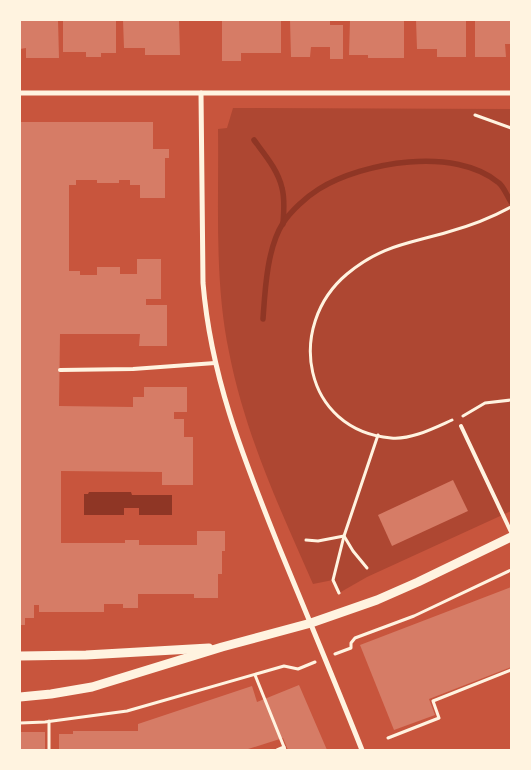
<svg xmlns="http://www.w3.org/2000/svg" width="531" height="770" viewBox="0 0 531 770" font-family="'PT Sans',sans-serif">
	<style>
		.green { fill: #ae4732 }
		.water { fill: #8f3625 }
		.lines { fill: none; stroke-linecap: round; stroke-linejoin: round }
		.stream { stroke: #8f3625; stroke-width: 5.5 }
		.building { fill: #d67c66 }
		.path { stroke: #fff3e0; stroke-width: 3 }
		.service { stroke: #fff3e0; stroke-width: 4 }
		.minor { stroke: #fff3e0; stroke-width: 5 }
		.tertiary { stroke: #fff3e0; stroke-width: 9 }
	</style>
	<rect width="100%" height="100%" fill="#c8553d"/>
	<!-- green -->
	<path class="green" d="M233 108 511 109V511L367 577 339 593 333 580 313 584C280 509 245 434 229 352 214 280 219 203 218 129L227 128Z"/>
	<!-- water -->
	<path class="water" d="M89 492H131L132 495H172V515H139V508H124V515H84V494H88Z"/>
	<g class="lines">
		<!-- stream -->
		<g class="stream">
			<path d="M254 140C265 155 278 170 282 188 285 199 284 212 283 224"/>
			<path d="M263 319C265 290 267 248 283 223 291 211 306 197 319 189 363 162 455 146 499 183 504 187 507 196 511 202"/>
		</g>
	</g>
	<!-- building -->
	<g class="building">
		<path d="M20 20H58L59 58H26V48L20 49Z"/>
		<path d="M63 20H116V53H101V57H86V52H63Z"/>
		<path d="M123 20H179L180 55H145V48H124Z"/>
		<path d="M222 20H281V53H241V61H222Z"/>
		<path d="M290 20H330V25H343V59H330V47H311L310 57H291Z"/>
		<path d="M350 20H404V58H368V55H349Z"/>
		<path d="M416 20H466V57H437V49H417Z"/>
		<path d="M475 20H511V44H505L506 57H475Z"/>
		<path d="M20 122H153V149H169V158H165V198H140V185H130V180H119V183H97V180H76V185H69V271H80V275H97V267H120V274H137V259H161V299H146V305H167V346H139L140 334H60L59 406 133 407V397H144V387H187V412H174V419H184V437H193V485H162V472L61 471V543H125V540H139V545H197V531H225V551H222V574H218V598H194V594H138V608H123V604H104V612H39V605H34V618H25V625H20Z"/>
		<path d="M453 480 468 511 392 546 378 515Z"/>
		<path d="M511 587V667L429 699 435 715 394 730 360 645Z"/>
		<path d="M299 685 327 750H288L283 738 245 750H59V734H73V731H138V724L252 686 257 702Z"/>
		<rect x="20" y="732" width="25" height="18"/>
	</g>
	<g class="lines">
		<!-- path -->
		<g class="path">
			<path d="M475 115 511 128"/>
			<path d="M463 416 485 403 511 400"/>
			<path d="M452 420C434 428 411 440 391 438 303 430 285 326 347 274 382 245 408 244 448 232 470 226 491 218 511 207"/>
			<path d="M306 540 318 541 344 536 353 551 367 568"/>
			<path d="M339 593 333 580 344 536 378 435"/>
			<path d="M335 654 351 648V643L355 638 414 616 511 570"/>
			<path d="M255 675 284 747"/>
			<path d="M49 721V750"/>
			<path d="M20 723 45 722 127 711 284 666 298 669 315 662"/>
			<path d="M388 738 439 718 433 701 511 670"/>
			<path d="M277 750 284 747 285 750"/>
		</g>
		<!-- service -->
		<g class="service">
			<path d="M60 370 133 369 215 363"/>
			<path d="M461 426 511 532"/>
		</g>
		<!-- minor -->
		<g class="minor">
			<path d="M20 93H511"/>
			<path d="M201 93 203 283C211 379 244 459 279 547 307 615 335 682 362 750"/>
		</g>
		<!-- tertiary -->
		<g class="tertiary">
			<path d="M20 656 86 655 209 648"/>
			<path d="M20 697 51 694 92 687 222 647 311 623 377 600 418 582 511 537"/>
		</g>
	</g>
	<!-- border -->
	<rect width="531" height="770" fill="none" stroke="#fff3e0" stroke-width="42"/>
</svg>
